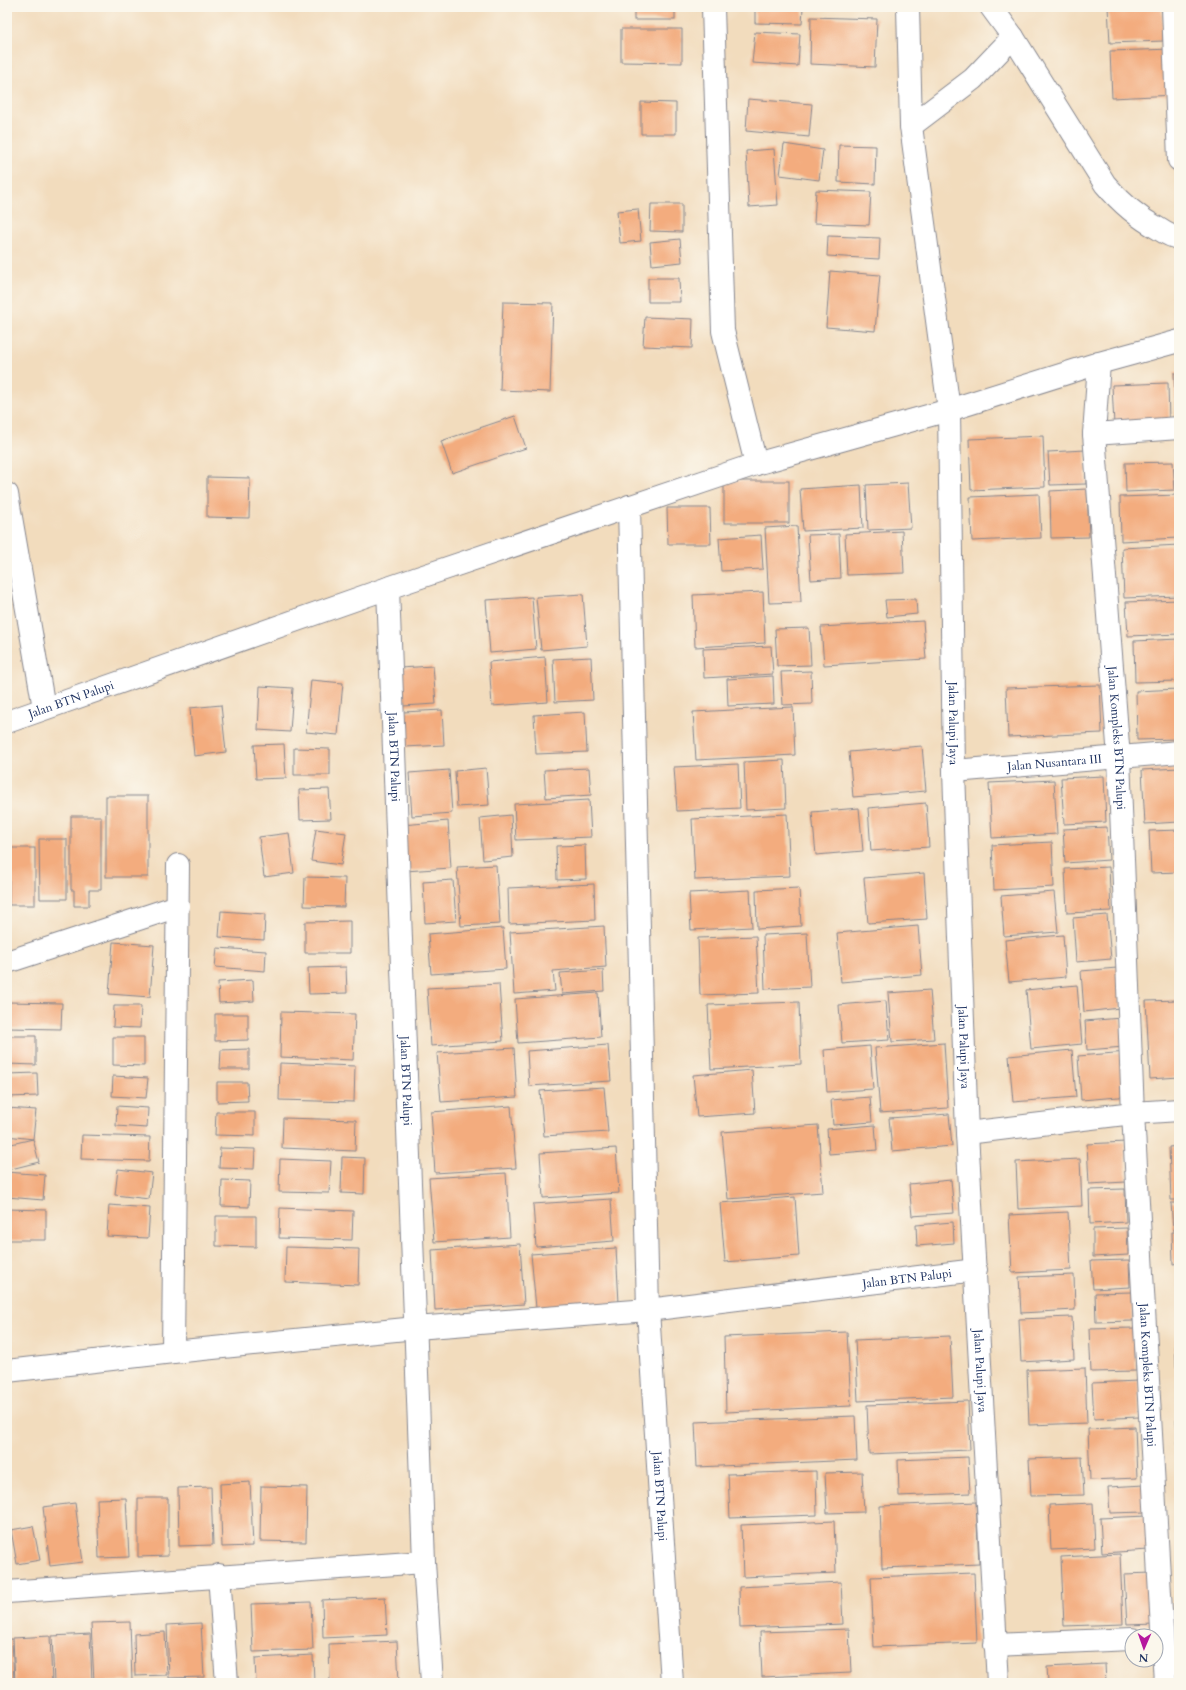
<svg xmlns="http://www.w3.org/2000/svg" width="1186" height="1690" viewBox="0 0 1186 1690" font-family="Cardo,serif">
	<style>
		.building { fill: #f3ac7e }
		.lines { fill: none; stroke-linecap: round; stroke-linejoin: round }
		.street-casing { stroke: #86868e; stroke-width: 24 }
		.street { stroke: #fff; stroke-width: 22 }
		.labels { text-anchor: middle; stroke-width: 4; stroke-linejoin: round; paint-order: stroke }
		.street-label { font-size: 12px; fill: #1b2f5e; stroke: #fbf7ec }
	</style>
	<rect width="100%" height="100%" fill="#fbf7ec"/>
	<filter id="ink" filterUnits="userSpaceOnUse"><feTurbulence type="fractalNoise" baseFrequency=".025" numOctaves="2"/><feDisplacementMap in="SourceGraphic" scale="8" xChannelSelector="R" yChannelSelector="G"/><feConvolveMatrix kernelMatrix="1 2 1 2 8 2 1 2 1" color-interpolation-filters="sRGB"/></filter>
	<filter id="wash" filterUnits="userSpaceOnUse"><feTurbulence type="fractalNoise" baseFrequency=".012" numOctaves="4" result="noise"/><feDisplacementMap in="SourceGraphic" scale="16" xChannelSelector="R" yChannelSelector="G"/><feGaussianBlur stdDeviation="0.9" result="paint"/><feColorMatrix in="noise" values="0 0 0 0 0 0 0 0 0 0 0 0 0 0 0 0 0 1.4 0 .05"/><feComposite in="paint" operator="in"/></filter>
	<g filter="url(#wash)">
		<rect width="100%" height="100%" fill="#f2dcbd"/>
		<g id="blocks">
			<!-- building -->
			<g class="building">
				<rect x="634" y="7" width="41" height="13"/>
				<path d="M755 7H803L802 24 755 23Z"/>
				<path d="M1108 7H1162L1163 41 1110 43Z"/>
				<path d="M811 17 877 19 875 67 810 64Z"/>
				<path d="M621 29H682V63L621 62Z"/>
				<path d="M755 32 800 34 798 66 752 63Z"/>
				<path d="M1173 49 1175 95 1112 98 1110 51Z"/>
				<path d="M748 99 812 104 809 137 746 131Z"/>
				<path d="M641 102 676 103V134H641Z"/>
				<path d="M784 144 823 150 819 180 780 175Z"/>
				<path d="M839 145 876 146 875 184 838 182Z"/>
				<path d="M774 149 778 205 749 207 746 151Z"/>
				<path d="M816 190 871 192 869 225 814 223Z"/>
				<path d="M651 204H682V232L650 231Z"/>
				<path d="M638 209 641 241 620 243 617 211Z"/>
				<path d="M828 236 880 238 879 259 827 256Z"/>
				<path d="M680 239 682 262 652 265 650 242Z"/>
				<path d="M830 271 880 275 875 331 826 327Z"/>
				<path d="M648 278H679L680 302H648Z"/>
				<path d="M503 302 553 303 550 392 500 390Z"/>
				<path d="M645 317 693 319 692 348 643 346Z"/>
				<path d="M1174 373H1179V422H1176Z"/>
				<path d="M1168 383 1169 423 1114 425 1112 385Z"/>
				<path d="M515 416 526 448 452 473 441 441Z"/>
				<path d="M1043 436 1045 487 971 490 969 439Z"/>
				<path d="M1085 450 1086 484 1050 485 1048 452Z"/>
				<path d="M1173 462 1175 490 1126 492 1125 463Z"/>
				<path d="M207 477 250 478 249 518 207 517Z"/>
				<rect x="724" y="481" width="65" height="42"/>
				<path d="M908 483 911 528 868 530 866 485Z"/>
				<path d="M861 485 863 528 803 531 800 489Z"/>
				<path d="M1087 489 1089 537 1051 538 1050 491Z"/>
				<path d="M1039 494 1041 538 972 541 970 497Z"/>
				<path d="M1177 495 1178 538 1121 541 1120 497Z"/>
				<path d="M667 508H710L711 544H668Z"/>
				<path d="M797 526 801 602 769 603 765 528Z"/>
				<path d="M902 531 904 573 847 575 845 534Z"/>
				<path d="M839 534 841 578 811 580 808 535Z"/>
				<path d="M761 535 763 569 721 571 719 538Z"/>
				<path d="M1179 545V596L1124 598 1122 548Z"/>
				<path d="M763 592 765 643 695 647 693 595Z"/>
				<path d="M583 594 587 646 541 650 536 597Z"/>
				<path d="M532 597 536 649 490 653 486 600Z"/>
				<path d="M916 599 917 614 887 617 885 600Z"/>
				<path d="M1179 600V634L1128 636 1126 602Z"/>
				<path d="M923 621 926 659 824 665 821 627Z"/>
				<path d="M809 628 811 665 777 666 775 629Z"/>
				<path d="M1179 639V681L1135 682 1134 641Z"/>
				<path d="M771 646 773 674 704 678 703 649Z"/>
				<path d="M545 657 548 702 492 706 489 662Z"/>
				<path d="M591 657 593 700 555 702 553 659Z"/>
				<path d="M433 666 436 704 403 706 400 668Z"/>
				<path d="M811 671 812 704 783 705 781 672Z"/>
				<path d="M773 676 774 704 728 706 727 679Z"/>
				<path d="M311 680 343 683 338 735 306 732Z"/>
				<path d="M1100 685 1102 733 1008 737 1006 688Z"/>
				<path d="M260 686 293 688 290 732 258 730Z"/>
				<path d="M1179 689V739L1137 740 1136 691Z"/>
				<path d="M221 705 226 752 194 756 190 708Z"/>
				<path d="M793 707 795 755 696 760 693 712Z"/>
				<path d="M442 710 444 745 405 747 403 712Z"/>
				<path d="M585 712 587 752 536 754 534 715Z"/>
				<path d="M284 744 286 778 256 779 254 745Z"/>
				<path d="M922 746 926 791 853 797 849 752Z"/>
				<path d="M294 748 330 749V775H294Z"/>
				<path d="M784 760 786 808 746 810 744 762Z"/>
				<path d="M738 764 740 808 677 811 674 767Z"/>
				<path d="M486 768 489 805 457 807 455 771Z"/>
				<path d="M589 768 591 795 546 798 544 770Z"/>
				<path d="M1179 768V822L1145 824 1142 770Z"/>
				<path d="M449 770 452 813 412 816 409 773Z"/>
				<path d="M1104 776 1106 822 1064 824 1061 778Z"/>
				<path d="M1054 780 1057 834 992 838 989 783Z"/>
				<path d="M329 789 331 819 300 820 299 790Z"/>
				<rect x="106" y="796" width="42" height="81"/>
				<path d="M589 800 591 837 516 840 514 804Z"/>
				<path d="M926 803 929 847 871 851 868 808Z"/>
				<path d="M859 808 863 851 816 855 812 812Z"/>
				<path d="M787 814 790 876 695 880 692 819Z"/>
				<path d="M511 815 513 857 483 860 480 818Z"/>
				<path d="M71 816H101V890H89V906H74V890H71Z"/>
				<path d="M448 821 451 868 405 871 402 825Z"/>
				<path d="M1107 827 1109 860 1065 863 1063 829Z"/>
				<path d="M316 829 346 833 341 865 311 861Z"/>
				<path d="M1179 830V872L1151 873 1149 831Z"/>
				<path d="M289 833 294 873 264 877 259 837Z"/>
				<path d="M39 839H67V899H40Z"/>
				<path d="M1052 842 1054 887 994 890 992 845Z"/>
				<path d="M585 845 586 879 557 880 556 846Z"/>
				<rect x="9" y="848" width="26" height="57"/>
				<path d="M496 865 500 924 461 926 457 867Z"/>
				<path d="M1109 867 1111 911 1067 913 1065 869Z"/>
				<path d="M924 873 927 919 868 923 864 878Z"/>
				<path d="M305 877 345 878 344 907 304 906Z"/>
				<path d="M453 880 456 921 425 923 423 882Z"/>
				<path d="M594 884 595 920 509 924 508 888Z"/>
				<path d="M799 888 801 926 757 929 756 890Z"/>
				<path d="M750 890 752 927 691 930 689 893Z"/>
				<path d="M1054 892 1058 932 1004 936 1001 896Z"/>
				<path d="M221 911 265 914 264 940 219 937Z"/>
				<path d="M1107 915 1111 959 1076 962 1073 918Z"/>
				<path d="M350 921V953H305V922Z"/>
				<path d="M604 926 606 967 553 971 555 991 514 994 510 932Z"/>
				<path d="M918 926 922 975 841 982 837 933Z"/>
				<path d="M503 928 506 969 431 974 428 934Z"/>
				<path d="M807 933 810 987 765 989 763 935Z"/>
				<path d="M1063 935 1066 977 1009 982 1005 940Z"/>
				<path d="M756 936 759 993 700 995 698 938Z"/>
				<path d="M113 942 154 945 150 997 109 994Z"/>
				<path d="M217 948 266 951 265 971 215 967Z"/>
				<path d="M346 967 347 993 309 994 308 968Z"/>
				<path d="M1117 968 1120 1008 1084 1012 1081 971Z"/>
				<path d="M603 970 604 991 562 994 560 973Z"/>
				<path d="M253 980 254 1001 219 1003 218 982Z"/>
				<path d="M499 984 503 1041 431 1046 427 988Z"/>
				<path d="M1077 985 1082 1044 1031 1049 1026 990Z"/>
				<path d="M930 990 934 1039 892 1042 888 993Z"/>
				<path d="M598 993 601 1037 518 1043 515 999Z"/>
				<path d="M1179 1000V1077L1150 1079 1146 1001Z"/>
				<path d="M886 1001 889 1040 842 1043 839 1005Z"/>
				<path d="M7 1002 62 1003 61 1029 7 1028Z"/>
				<path d="M799 1002 801 1064 711 1069 708 1005Z"/>
				<path d="M114 1006H141L140 1028 113 1027Z"/>
				<path d="M281 1012 355 1014 353 1060 280 1057Z"/>
				<path d="M215 1014H248V1040L215 1041Z"/>
				<path d="M1121 1018 1124 1047 1087 1050 1085 1021Z"/>
				<path d="M7 1036H36V1065L7 1064Z"/>
				<path d="M113 1037H144V1066L113 1065Z"/>
				<path d="M944 1043 948 1108 880 1113 875 1048Z"/>
				<path d="M608 1045 611 1081 529 1086 527 1051Z"/>
				<path d="M870 1046 873 1089 827 1092 824 1050Z"/>
				<path d="M514 1048 517 1097 441 1102 437 1053Z"/>
				<path d="M249 1049V1069H220L221 1050Z"/>
				<path d="M1072 1050 1076 1097 1013 1102 1009 1056Z"/>
				<path d="M1127 1052 1131 1096 1081 1100 1078 1056Z"/>
				<path d="M280 1063 355 1066 354 1102 279 1100Z"/>
				<path d="M752 1070 755 1113 697 1117 693 1075Z"/>
				<path d="M37 1073 38 1096 7 1097V1074Z"/>
				<path d="M113 1076 148 1078 146 1098 112 1096Z"/>
				<path d="M217 1082H247L248 1101 217 1102Z"/>
				<path d="M604 1087 608 1132 544 1136 540 1091Z"/>
				<path d="M870 1097 872 1122 833 1125 831 1100Z"/>
				<path d="M117 1106 148 1108 147 1128 116 1126Z"/>
				<path d="M511 1106 516 1168 435 1173 431 1112Z"/>
				<path d="M7 1108 36 1110 33 1139 7 1136Z"/>
				<path d="M216 1112H255V1136L215 1135Z"/>
				<path d="M949 1114 952 1146 892 1151 889 1118Z"/>
				<path d="M283 1118 356 1120 355 1151 282 1148Z"/>
				<path d="M818 1125 823 1192 728 1199 722 1132Z"/>
				<path d="M875 1125 877 1150 829 1154 827 1129Z"/>
				<path d="M82 1135 150 1137 149 1161 81 1159Z"/>
				<path d="M33 1139 39 1162 7 1170V1145Z"/>
				<path d="M1125 1142 1126 1182 1089 1184 1087 1144Z"/>
				<path d="M1179 1146V1200H1171L1169 1147Z"/>
				<path d="M220 1148 255 1149 254 1169 219 1168Z"/>
				<path d="M616 1148 619 1193 543 1198 540 1153Z"/>
				<path d="M342 1157 365 1158 364 1194 341 1193Z"/>
				<path d="M280 1159 331 1161 329 1193 279 1192Z"/>
				<path d="M1080 1159 1082 1206 1018 1209 1016 1162Z"/>
				<path d="M118 1169 152 1173 149 1199 115 1195Z"/>
				<path d="M7 1172 45 1175 43 1200 7 1197Z"/>
				<path d="M506 1173 510 1237 434 1242 429 1178Z"/>
				<path d="M222 1180 250 1181 249 1207 221 1206Z"/>
				<path d="M951 1180 954 1213 912 1216 909 1184Z"/>
				<path d="M1125 1189 1126 1222 1090 1224 1089 1190Z"/>
				<path d="M795 1197 799 1256 725 1262 720 1203Z"/>
				<path d="M611 1199 614 1241 536 1247 533 1204Z"/>
				<path d="M1171 1203H1179V1230H1173Z"/>
				<path d="M109 1205 150 1208 148 1238 107 1236Z"/>
				<path d="M280 1208 353 1211 352 1240 279 1238Z"/>
				<path d="M7 1209 46 1210V1240H7Z"/>
				<path d="M1068 1212 1071 1270 1012 1273 1009 1215Z"/>
				<path d="M216 1216H256V1247L216 1246Z"/>
				<path d="M953 1222 954 1243 917 1246 916 1225Z"/>
				<path d="M1127 1228 1128 1255 1093 1257V1229Z"/>
				<path d="M1172 1232H1179V1263L1173 1264Z"/>
				<path d="M520 1244 524 1304 435 1310 432 1250Z"/>
				<path d="M286 1247 359 1249 358 1285 285 1282Z"/>
				<path d="M616 1248 619 1303 536 1308 531 1254Z"/>
				<path d="M1129 1260 1130 1287 1093 1289 1091 1261Z"/>
				<path d="M1074 1275 1075 1310 1021 1313 1019 1277Z"/>
				<path d="M1132 1292 1133 1321 1096 1322 1095 1293Z"/>
				<path d="M1072 1317 1074 1359 1021 1362 1019 1319Z"/>
				<path d="M1134 1328 1136 1371 1091 1372 1089 1329Z"/>
				<path d="M847 1332 851 1406 726 1412 724 1337Z"/>
				<path d="M950 1336 953 1397 858 1401 855 1340Z"/>
				<path d="M1175 1339H1179V1367H1176Z"/>
				<path d="M1085 1368 1087 1423 1029 1425 1027 1370Z"/>
				<path d="M1138 1381 1139 1417 1094 1419 1092 1383Z"/>
				<path d="M968 1401 970 1450 869 1454 867 1405Z"/>
				<path d="M855 1416 857 1460 697 1467 695 1422Z"/>
				<path d="M1176 1420H1179V1453H1178Z"/>
				<path d="M1135 1427 1137 1478 1090 1480 1088 1429Z"/>
				<path d="M968 1457 970 1493 899 1496 898 1460Z"/>
				<path d="M1082 1457 1084 1495 1031 1496 1029 1459Z"/>
				<path d="M816 1471 817 1515 730 1518 728 1474Z"/>
				<path d="M862 1472 864 1512 827 1513 825 1473Z"/>
				<path d="M250 1482 253 1546 222 1547 220 1484Z"/>
				<path d="M1144 1485 1145 1512 1110 1513 1108 1487Z"/>
				<path d="M261 1486 307 1487 306 1542 260 1541Z"/>
				<path d="M211 1487 213 1545 179 1546 178 1488Z"/>
				<path d="M126 1498 129 1557 99 1558 97 1499Z"/>
				<path d="M138 1498H168V1556L138 1557Z"/>
				<path d="M976 1502 979 1564 882 1568 880 1506Z"/>
				<path d="M75 1503 83 1562 50 1566 43 1507Z"/>
				<path d="M1093 1503 1095 1548 1051 1550 1049 1505Z"/>
				<path d="M1147 1516 1149 1550 1102 1553 1100 1518Z"/>
				<path d="M834 1521 836 1573 743 1577 741 1525Z"/>
				<path d="M33 1526 40 1560 17 1564 11 1530Z"/>
				<path d="M1120 1554 1123 1624 1064 1626 1061 1557Z"/>
				<path d="M974 1573 977 1643 874 1647 871 1577Z"/>
				<path d="M1153 1573 1155 1624 1127 1625 1124 1574Z"/>
				<path d="M841 1582 843 1624 740 1628 739 1587Z"/>
				<path d="M385 1597 387 1635 323 1638 322 1600Z"/>
				<path d="M311 1602 313 1650 253 1652 251 1604Z"/>
				<path d="M130 1622 132 1681 94 1682 91 1623Z"/>
				<path d="M201 1623 204 1677 169 1678 167 1625Z"/>
				<path d="M849 1629 851 1673 762 1677 760 1632Z"/>
				<path d="M165 1632 167 1675 135 1676 134 1634Z"/>
				<path d="M90 1634 92 1682 54 1683 52 1636Z"/>
				<path d="M50 1636 52 1683H15L13 1638Z"/>
				<path d="M7 1639H12L14 1683H7Z"/>
				<path d="M397 1641 399 1683H330L329 1644Z"/>
				<path d="M313 1655 314 1683H256L255 1658Z"/>
				<path d="M1105 1664 1106 1683H1048L1047 1667Z"/>
			</g>
		</g>
	</g>
	<g filter="url(#ink)">
		<use href="#blocks" fill-opacity="0" stroke="#86868e" stroke-width="1"/>
		<g class="lines">
			<defs>
				<g id="street">
					<path d="M713 7 723 331 756 464"/>
					<path id="s1" d="M908 7 911 126 949 410 954 771 967 1133 998 1683"/>
					<path d="M991 7 1013 37 1105 184C1121 203 1137 217 1159 229 1165 233 1172 237 1179 238"/>
					<path d="M1173 7 1179 160"/>
					<path d="M911 126 973 79 1013 37"/>
					<path id="s2" d="M1099 363 1094 434 1119 758 1133 1113 1165 1683"/>
					<path d="M1094 434 1179 428"/>
					<path d="M7 494 44 708"/>
					<path id="s3" d="M629 506 648 1310 672 1683"/>
					<path d="M388 588 756 464 949 410 1099 363 1179 341"/>
					<path id="s4" d="M7 722 388 588 424 1562 432 1683"/>
					<path id="s5" d="M954 771 1179 752"/>
					<path d="M7 962 178 906"/>
					<path d="M967 1133 1133 1113 1179 1110"/>
					<path d="M173 1352 178 865"/>
					<path id="s6" d="M7 1371 173 1352 416 1328 648 1310 976 1270"/>
					<path d="M219 1575 227 1683"/>
					<path d="M7 1592 424 1562"/>
					<path d="M995 1645 1132 1639"/>
				</g>
			</defs>
			<!-- street casing -->
			<use href="#street" class="street-casing"/>
			<!-- street -->
			<use href="#street" class="street"/>
		</g>
	</g>
	<g class="labels">
		<!-- street labels -->
		<g class="street-label">
			<text dy="4" stroke="none"><textPath href="#s4" startOffset="68">Jalan BTN Palupi</textPath></text>
			<text dy="4" stroke="none"><textPath href="#s1" startOffset="719">Jalan Palupi Jaya</textPath></text>
			<text dy="4" stroke="none"><textPath href="#s2" startOffset="376">Jalan Kompleks BTN Palupi</textPath></text>
			<text dy="4" stroke="none"><textPath href="#s4" startOffset="573">Jalan BTN Palupi</textPath></text>
			<text dy="4" stroke="none"><textPath href="#s5" startOffset="101">Jalan Nusantara III</textPath></text>
			<text dy="4" stroke="none"><textPath href="#s1" startOffset="1043">Jalan Palupi Jaya</textPath></text>
			<text dy="4" stroke="none"><textPath href="#s4" startOffset="897">Jalan BTN Palupi</textPath></text>
			<text dy="4" stroke="none"><textPath href="#s6" startOffset="905">Jalan BTN Palupi</textPath></text>
			<text dy="4" stroke="none"><textPath href="#s1" startOffset="1367">Jalan Palupi Jaya</textPath></text>
			<text dy="4" stroke="none"><textPath href="#s2" startOffset="1014">Jalan Kompleks BTN Palupi</textPath></text>
			<text dy="4" stroke="none"><textPath href="#s3" startOffset="991">Jalan BTN Palupi</textPath></text>
		</g>
	</g>
	<!-- margin -->
	<rect width="1186" height="1690" fill="none" stroke="#fbf7ec" stroke-width="24"/>
	<!-- north arrow -->
	<g transform="translate(1144 1648) rotate(182)"><circle r="19" fill="#fbf7ec" stroke="#a1a7b3"/>
	<path d="M0-3L7 15L0 10L-7 15Z" fill="#b5179e"/>
	<text y="-6" font-size="11" font-weight="bold" text-anchor="middle" fill="#1b2f5e">N</text>
	</g>
</svg>
